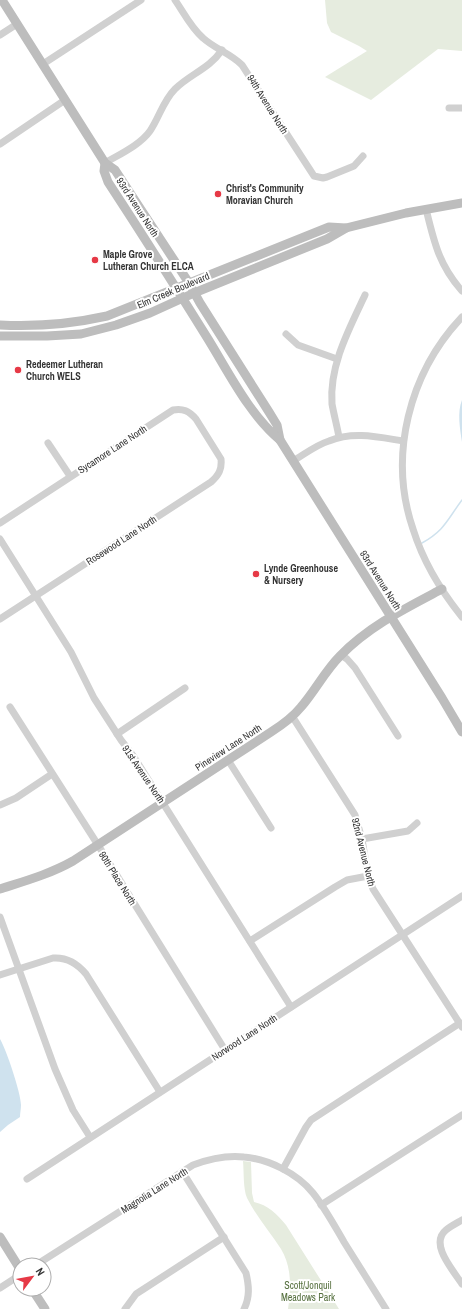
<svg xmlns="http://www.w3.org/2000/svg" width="462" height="1309" viewBox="0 0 462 1309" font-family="'Archivo Narrow',sans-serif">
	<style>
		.green { fill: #e6ecdf }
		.water { fill: #cfe2ee }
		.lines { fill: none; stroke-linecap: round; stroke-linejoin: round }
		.stream { stroke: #cfe2ee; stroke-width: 1.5 }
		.street { stroke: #d0d0d0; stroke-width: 7 }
		.secondary { stroke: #bdbdbd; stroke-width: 9 }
		.poi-dot { fill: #e63946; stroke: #fff; stroke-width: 1.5 }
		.labels { text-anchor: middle; stroke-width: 4; stroke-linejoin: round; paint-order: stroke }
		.street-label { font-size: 10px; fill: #333; stroke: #fff }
		.poi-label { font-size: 10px; font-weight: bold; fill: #333; stroke: #fff; text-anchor: start }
		.park-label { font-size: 10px; fill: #56703f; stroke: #fff }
	</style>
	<rect width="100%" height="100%" fill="#fff"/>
	<!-- green -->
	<g class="green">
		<path d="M325 0H462V51L438 49 371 100 325 77 367 51 359 46 331 32 327 23Z"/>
		<path d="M243 1161 251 1162 252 1193 254 1202C268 1205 277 1214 286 1225L339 1309H288C291 1289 292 1267 281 1249 270 1232 256 1216 247 1198 243 1189 244 1171 243 1161Z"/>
	</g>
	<!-- water -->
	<g class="water">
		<path d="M462 400V442C460 429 457 412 462 400Z"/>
		<path d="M0 1039C6 1049 21 1093 21 1105 21 1109 20 1113 20 1117L8 1125 0 1132Z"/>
	</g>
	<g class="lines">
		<!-- stream -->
		<path class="stream" d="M422 543C445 530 447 520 462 500"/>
		<!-- street -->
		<g class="street">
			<path d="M175 0C184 13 191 28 203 38 215 49 230 53 242 65L314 176 323 178 327 177 354 166 363 156"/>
			<path d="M0 35 17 24"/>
			<path d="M43 64 141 0"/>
			<path d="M449 108H462"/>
			<path d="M0 144 65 100"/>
			<path d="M105 163C120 154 140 145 150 131 159 118 163 101 175 89 190 74 209 69 222 50"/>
			<path d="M426 209C434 242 439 265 462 291"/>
			<path d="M462 317C409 373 388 456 413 529 423 561 441 591 462 617"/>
			<path d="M286 334 298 345 337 359"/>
			<path d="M339 437C337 426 334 415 332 404 329 366 349 329 365 295"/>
			<path d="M48 443 70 476"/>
			<path d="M293 461C305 454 316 445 329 441 353 431 378 437 403 441"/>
			<path d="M0 523 173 410C183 408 189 411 196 419L221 459C222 469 219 475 211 482L0 619"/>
			<path d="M0 539 71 652 94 698 121 740 134 757 291 1007"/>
			<path d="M341 655 347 659 355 668 398 736"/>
			<path d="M10 707 98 845 225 1050"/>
			<path d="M292 716 355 815 362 839 368 876 373 889 462 1027"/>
			<path d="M117 734 185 688"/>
			<path d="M228 760 271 828"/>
			<path d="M0 805 16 798 52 774"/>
			<path d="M362 839 408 831 417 823"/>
			<path d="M0 917 55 1069 73 1110 90 1137"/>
			<path d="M250 941 335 887 347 880 368 876"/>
			<path d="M0 975 53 958C67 957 77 963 86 974L160 1092"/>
			<path d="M283 1169 306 1127 311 1120 460 1023"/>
			<path d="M182 1171 246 1273C249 1286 250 1297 244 1309"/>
			<path d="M27 1179 462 896"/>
			<path d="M321 1205 462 1115"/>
			<path d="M462 1220C457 1223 451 1226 446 1230 429 1244 453 1270 462 1284"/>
			<path d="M36 1265 193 1165C209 1159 226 1155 244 1157 268 1159 297 1173 313 1193 325 1208 334 1225 344 1242 358 1264 372 1287 386 1309"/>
			<path d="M0 1288 20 1275"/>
			<path d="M125 1309 136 1294 224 1237"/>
		</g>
		<!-- secondary -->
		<g class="secondary">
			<path d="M2 0 105 163 115 170 189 283 200 303 269 412 277 425 280 440"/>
			<path d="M105 163 104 171 108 182C142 234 175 286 208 339 229 373 249 414 280 440L442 698 462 732"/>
			<path d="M0 325C37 327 71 324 107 316L329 227 346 228 406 213 462 203"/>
			<path d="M0 336H47L81 334 116 325 150 313 194 293 327 239 346 228"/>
			<path d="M0 889C25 881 50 874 73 861L271 732C282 725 293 717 301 707 315 691 325 671 340 656 369 626 406 608 442 589"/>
			<path d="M0 1237 20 1269"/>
			<path d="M32 1289 45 1309"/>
		</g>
	</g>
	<!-- markers -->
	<g class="poi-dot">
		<circle cx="218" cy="194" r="4"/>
		<circle cx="95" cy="260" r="4"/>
		<circle cx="18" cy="370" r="4"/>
		<circle cx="256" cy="574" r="4"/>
	</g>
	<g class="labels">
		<!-- street labels -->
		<g class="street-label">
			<text transform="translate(268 104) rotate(58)" y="4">94th Avenue North</text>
			<text transform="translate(138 207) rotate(57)" y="4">93rd Avenue North</text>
			<text transform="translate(173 290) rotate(-23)" y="4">Elm Creek Boulevard</text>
			<text transform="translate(112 449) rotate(-33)" y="4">Sycamore Lane North</text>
			<text transform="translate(121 540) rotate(-33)" y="4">Rosewood Lane North</text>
			<text transform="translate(381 580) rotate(58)" y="4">93rd Avenue North</text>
			<text transform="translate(228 747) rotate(-33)" y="4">Pineview Lane North</text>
			<text transform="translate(144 774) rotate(56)" y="4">91st Avenue North</text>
			<text transform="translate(364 852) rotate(76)" y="4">92nd Avenue North</text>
			<text transform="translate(118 878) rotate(58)" y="4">90th Place North</text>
			<text transform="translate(244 1037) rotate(-33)" y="4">Norwood Lane North</text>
			<text transform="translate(154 1190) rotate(-32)" y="4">Magnolia Lane North</text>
		</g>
		<!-- poi labels -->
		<g class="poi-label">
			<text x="226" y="192">Christ's Community<tspan x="226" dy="12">Moravian Church</tspan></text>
			<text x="103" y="258">Maple Grove<tspan x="103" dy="12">Lutheran Church ELCA</tspan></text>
			<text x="26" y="368">Redeemer Lutheran<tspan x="26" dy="12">Church WELS</tspan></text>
			<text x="264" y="572">Lynde Greenhouse<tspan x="264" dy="12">&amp; Nursery</tspan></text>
		</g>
		<!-- park labels -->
		<g class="park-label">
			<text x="308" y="1289">Scott/Jonquil<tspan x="308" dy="12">Meadows Park</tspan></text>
		</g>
	</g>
	<!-- north arrow -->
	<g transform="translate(32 1277) rotate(58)"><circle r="19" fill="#ffffff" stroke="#adadad"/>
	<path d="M0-3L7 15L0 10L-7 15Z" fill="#e63946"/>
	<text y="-6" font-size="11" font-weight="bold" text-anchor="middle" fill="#333333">N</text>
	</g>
</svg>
